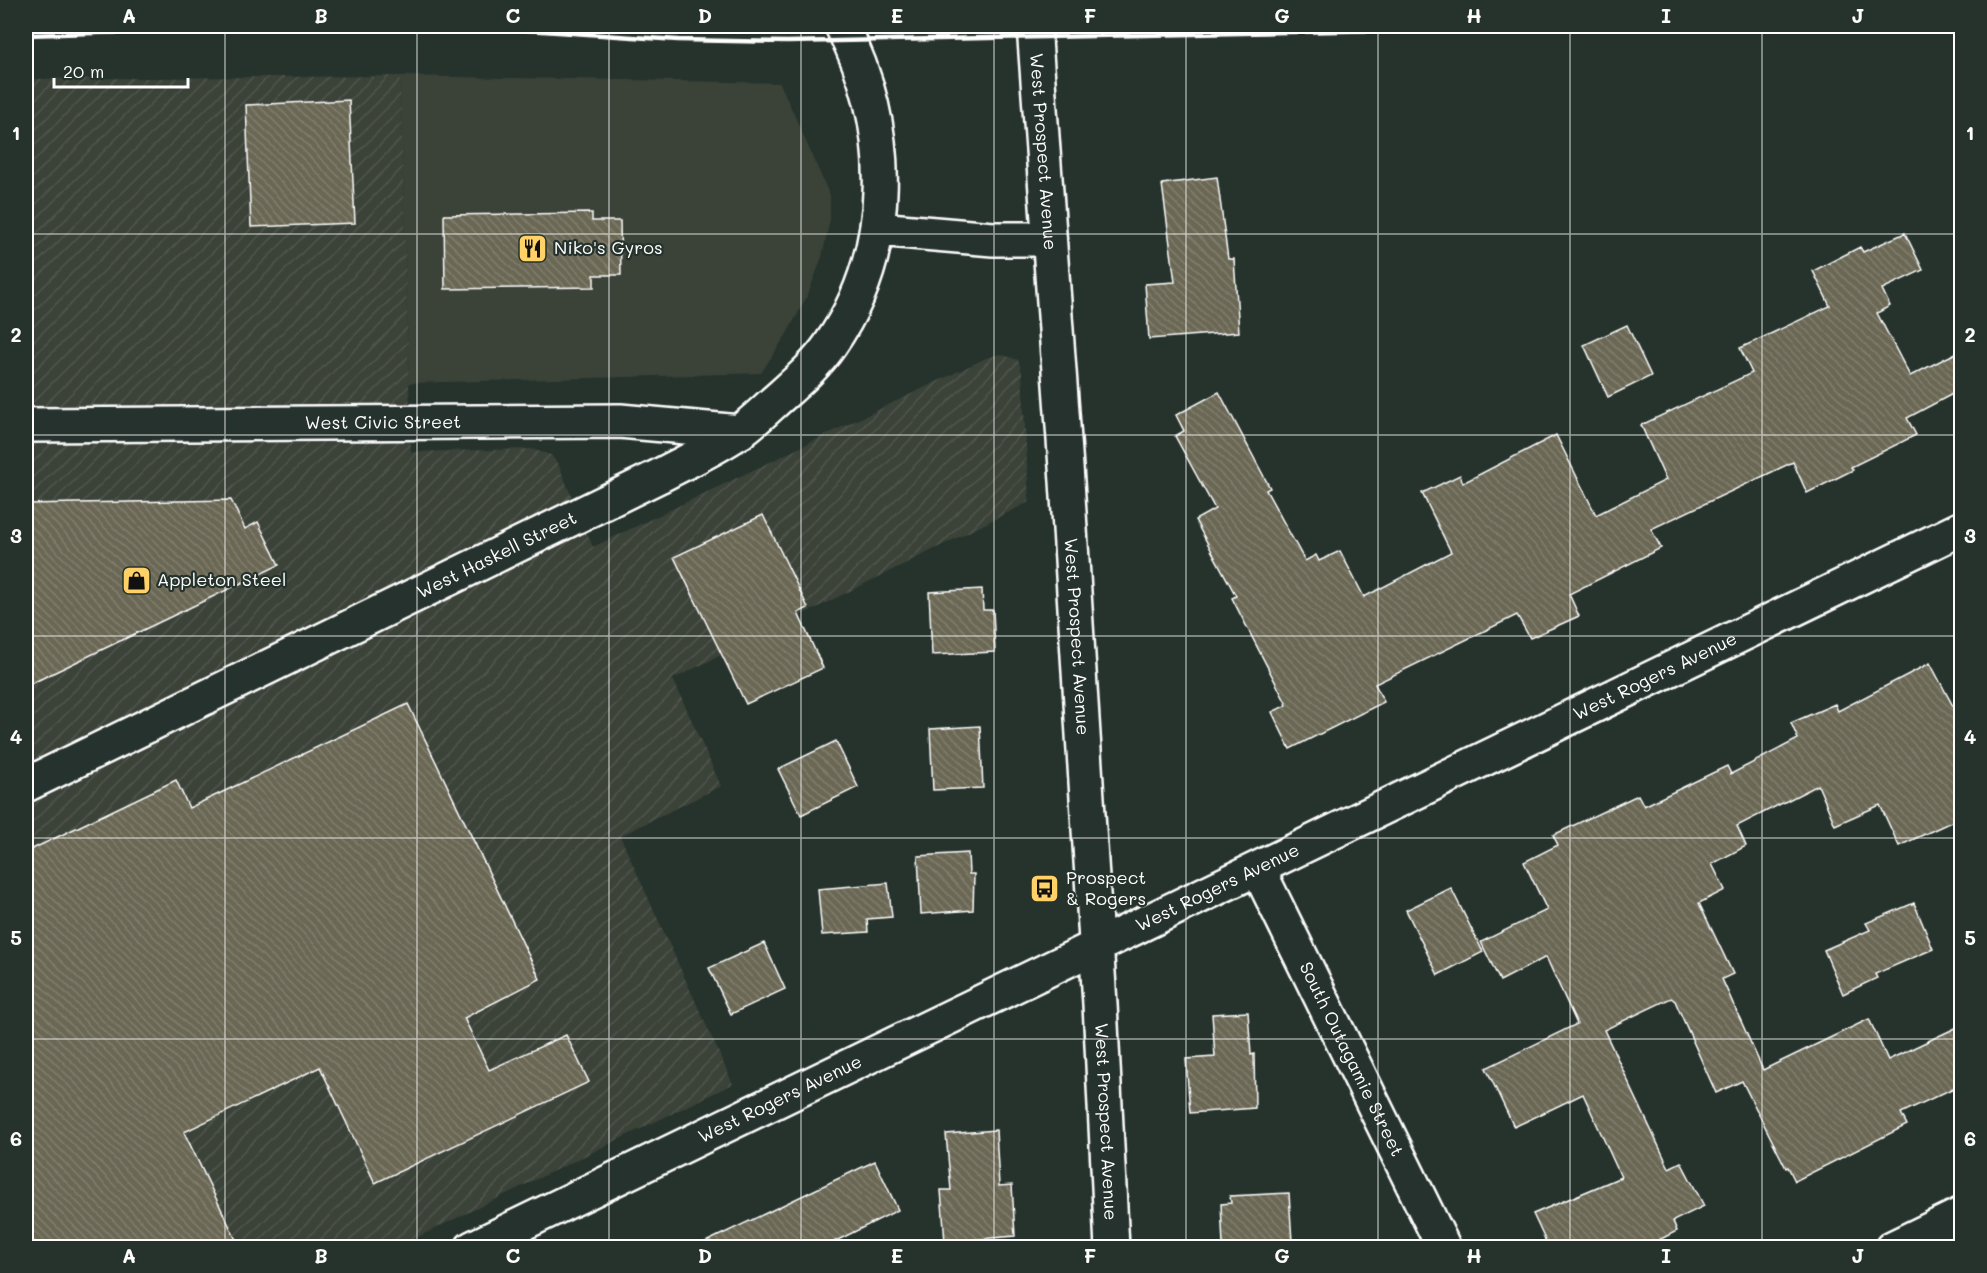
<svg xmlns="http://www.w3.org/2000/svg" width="1987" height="1273" viewBox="0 0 1987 1273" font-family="Mali,sans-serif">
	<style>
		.built { fill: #3b4339 }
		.industrial { fill: url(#industrial-furrows) }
		.building { fill: url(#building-back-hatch); stroke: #fff; stroke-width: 1.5 }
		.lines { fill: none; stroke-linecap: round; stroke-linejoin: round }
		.minor-casing { stroke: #fff; stroke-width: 38 }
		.major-casing { stroke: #fff; stroke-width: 38 }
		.minor { stroke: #26332d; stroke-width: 33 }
		.major { stroke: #26332d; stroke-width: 33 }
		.rail { stroke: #fff; stroke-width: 4.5 }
		.grid { fill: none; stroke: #fff; stroke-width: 1.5; stroke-opacity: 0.55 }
		.labels { text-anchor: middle; stroke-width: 4.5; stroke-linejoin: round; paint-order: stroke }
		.street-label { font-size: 18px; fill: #fff; stroke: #26332d }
		.poi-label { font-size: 18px; fill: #fff; stroke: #26332d; text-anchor: start }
		.neatline { fill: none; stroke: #fff; stroke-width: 2 }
		.grid-label { font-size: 20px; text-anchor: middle; font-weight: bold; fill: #fff }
	</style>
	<defs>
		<pattern id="industrial-furrows" width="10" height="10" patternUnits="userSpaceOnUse" patternTransform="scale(1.5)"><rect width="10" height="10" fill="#3b4339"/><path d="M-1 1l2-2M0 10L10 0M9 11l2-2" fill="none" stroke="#4f564d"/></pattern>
		<pattern id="building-back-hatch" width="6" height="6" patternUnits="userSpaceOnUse" patternTransform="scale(1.5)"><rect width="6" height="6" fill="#6b6754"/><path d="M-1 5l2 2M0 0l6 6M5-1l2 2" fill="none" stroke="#817e6e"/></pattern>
	</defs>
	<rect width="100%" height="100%" fill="#26332d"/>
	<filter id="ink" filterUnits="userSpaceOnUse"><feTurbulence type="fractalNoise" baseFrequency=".0167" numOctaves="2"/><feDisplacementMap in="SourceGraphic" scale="12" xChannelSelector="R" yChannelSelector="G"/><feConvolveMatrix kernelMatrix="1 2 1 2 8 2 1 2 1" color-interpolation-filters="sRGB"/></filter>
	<g filter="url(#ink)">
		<!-- built -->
		<path class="built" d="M400 76 780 83 830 196V219L822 257 808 294 788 332 761 373 409 383Z"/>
		<!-- industrial -->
		<path class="industrial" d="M400 76 411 452 531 449 551 455 559 466 593 547 986 358 1000 354 1018 360 1022 372 1029 502 673 679 721 786 620 836 733 1084 397 1247H26V79Z"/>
		<!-- building -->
		<g class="building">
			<path d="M349 100 355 223 251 227 246 105Z"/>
			<path d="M1217 177 1228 259H1234L1239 332 1149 339 1145 284 1175 282 1162 184Z"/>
			<path d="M592 213V221H620L621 275H594V287L445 289 444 215Z"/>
			<path d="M1905 233 1923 270 1882 289 1890 306 1877 313 1910 376 1962 350V389L1907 418 1916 435 1851 467 1853 470 1807 493 1793 462 1651 529 1661 548 1569 594 1579 616 1530 638 1517 615 1375 684 1384 702 1290 749 1272 712 1287 705 1232 598 1236 596 1195 520 1215 509 1175 436 1184 431 1176 415 1219 392 1270 488 1266 490 1305 561 1316 555 1319 561 1340 551 1364 597 1451 552 1422 493 1460 475 1463 483 1556 435 1596 515 1666 480 1641 425 1752 373 1740 348 1830 306 1813 271 1860 247 1863 252Z"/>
			<path d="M1627 325 1651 376 1608 397 1584 345Z"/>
			<path d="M231 500 245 529 258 522 279 565 26 686V504Z"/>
			<path d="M763 515 808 608 798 613 823 668 746 704 674 557Z"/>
			<path d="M982 589 983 610H993L995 652 932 655 929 592Z"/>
			<path d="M1930 663 1962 723V817L1899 846 1880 805 1835 825 1818 785 1737 826 1746 846 1712 864 1725 890 1699 903 1733 974 1722 979 1763 1070 1869 1019 1888 1060 1962 1025V1084L1901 1113 1907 1125 1795 1181 1788 1167 1786 1168 1742 1081 1716 1093 1675 1001 1671 998 1604 1030 1669 1168 1681 1162 1704 1206 1673 1221 1677 1231 1643 1248H1549L1533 1214 1621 1177 1583 1094 1514 1127 1486 1068 1577 1024 1546 957 1500 981 1481 942 1547 910 1524 862 1558 845 1553 835 1638 795 1644 806 1727 766 1731 774 1798 739 1791 723 1835 704 1838 711Z"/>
			<path d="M408 704 540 979 464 1018 489 1070 566 1035 589 1082 375 1183 320 1067 184 1132 240 1248H26V852L176 780 189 808Z"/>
			<path d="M980 726 983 788 933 790 930 729Z"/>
			<path d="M836 741 858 787 801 815 778 769Z"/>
			<path d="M968 853 969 874H974L973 910 921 914 918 856Z"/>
			<path d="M888 883 892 917 867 919 868 932 822 935 818 889Z"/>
			<path d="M1451 888 1483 952 1438 975 1406 910Z"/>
			<path d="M1914 903 1933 949 1875 974 1877 978 1843 994 1824 950 1870 930 1866 923Z"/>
			<path d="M764 943 785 989 731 1014 709 968Z"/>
			<path d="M1248 1012 1251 1055 1254 1054 1255 1108 1190 1113 1186 1059 1215 1057 1212 1014Z"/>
			<path d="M996 1130 999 1186 1012 1185 1015 1236 945 1242 941 1190H951L946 1134Z"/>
			<path d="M875 1161 898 1210 822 1248H693Z"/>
			<path d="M1289 1193 1292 1242 1223 1245 1221 1204 1231 1203 1230 1196Z"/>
		</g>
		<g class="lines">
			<defs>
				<g id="minor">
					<path d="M877 229 993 239H1049"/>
					<path id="s1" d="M26 425 620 421 740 432"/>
					<path id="s2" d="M26 785 659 476C685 462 714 449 739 432 751 424 762 413 773 403 793 385 815 367 830 345 896 251 894 125 842 26"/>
					<path id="s3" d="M1258 869 1444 1248"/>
					<path id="s4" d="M472 1248 1962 528"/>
					<path d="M1892 1248 1962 1214"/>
				</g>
				<g id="major">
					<path id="s5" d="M1034 26 1067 481 1100 1004 1112 1248"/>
				</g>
			</defs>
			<!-- minor casing -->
			<use href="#minor" class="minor-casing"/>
			<!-- major casing -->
			<use href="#major" class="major-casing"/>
			<!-- minor -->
			<use href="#minor" class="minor"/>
			<!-- major -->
			<use href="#major" class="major"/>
			<!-- rail -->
			<g class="rail">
				<path d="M467 26 678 40 787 42 1599 26"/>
				<path d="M26 35 334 26 474 28"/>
			</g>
		</g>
	</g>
	<!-- grid -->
	<path class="grid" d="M225 26V1248M417 26V1248M609 26V1248M801 26V1248M994 26V1248M1186 26V1248M1378 26V1248M1570 26V1248M1762 26V1248M26 234H1962M26 435H1962M26 636H1962M26 838H1962M26 1039H1962"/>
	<!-- icons -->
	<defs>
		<symbol id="restaurant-square" viewBox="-11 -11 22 22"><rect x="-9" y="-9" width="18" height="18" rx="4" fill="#ffd166" stroke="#26332d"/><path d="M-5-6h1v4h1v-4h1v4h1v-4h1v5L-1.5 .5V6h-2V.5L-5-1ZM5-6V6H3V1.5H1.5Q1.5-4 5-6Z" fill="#111"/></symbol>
		<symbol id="shop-square" viewBox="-11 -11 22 22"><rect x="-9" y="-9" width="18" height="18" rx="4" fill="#ffd166" stroke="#26332d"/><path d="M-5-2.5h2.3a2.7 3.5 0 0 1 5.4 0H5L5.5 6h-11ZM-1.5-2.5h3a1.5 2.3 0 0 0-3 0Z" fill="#111"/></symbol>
		<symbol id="bus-square" viewBox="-11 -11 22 22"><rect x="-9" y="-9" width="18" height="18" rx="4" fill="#ffd166" stroke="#26332d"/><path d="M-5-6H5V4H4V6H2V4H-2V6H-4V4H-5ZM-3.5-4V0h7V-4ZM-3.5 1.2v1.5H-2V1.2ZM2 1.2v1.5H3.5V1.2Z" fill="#111"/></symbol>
	</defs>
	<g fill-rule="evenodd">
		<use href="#restaurant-square" x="516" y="232" width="33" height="33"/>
		<use href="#shop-square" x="120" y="564" width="33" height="33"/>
		<use href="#bus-square" x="1028" y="872" width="33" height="33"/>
	</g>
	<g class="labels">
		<!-- street labels -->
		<g class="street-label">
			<text dy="6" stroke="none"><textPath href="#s5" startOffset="126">West Prospect Avenue</textPath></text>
			<text dy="6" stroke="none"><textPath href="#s1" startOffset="357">West Civic Street</textPath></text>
			<text dy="6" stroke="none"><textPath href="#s2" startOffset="524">West Haskell Street</textPath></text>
			<text dy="6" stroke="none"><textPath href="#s5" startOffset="612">West Prospect Avenue</textPath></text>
			<text dy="6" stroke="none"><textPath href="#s4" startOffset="1314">West Rogers Avenue</textPath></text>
			<text dy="6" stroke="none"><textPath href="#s4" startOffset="828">West Rogers Avenue</textPath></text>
			<text dy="6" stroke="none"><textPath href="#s3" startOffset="212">South Outagamie Street</textPath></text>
			<text dy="6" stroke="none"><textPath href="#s4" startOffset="342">West Rogers Avenue</textPath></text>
			<text dy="6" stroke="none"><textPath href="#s5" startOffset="1098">West Prospect Avenue</textPath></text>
		</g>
		<!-- poi labels -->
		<g class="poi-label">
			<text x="554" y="254">Niko's Gyros</text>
			<text x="157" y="586">Appleton Steel</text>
			<text x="1066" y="884">Prospect<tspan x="1066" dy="21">&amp; Rogers</tspan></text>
		</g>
	</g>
	<!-- margin -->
	<rect width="1987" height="1273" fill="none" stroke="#26332d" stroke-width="66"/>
	<!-- scale -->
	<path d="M54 78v9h134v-9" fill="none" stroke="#ffffff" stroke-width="3"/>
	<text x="63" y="78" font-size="18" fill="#ffffff" stroke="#26332d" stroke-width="4.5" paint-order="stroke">20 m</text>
	<rect x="33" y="33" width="1921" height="1207" class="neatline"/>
	<g class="grid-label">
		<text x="129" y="23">A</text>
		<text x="321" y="23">B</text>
		<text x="513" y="23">C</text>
		<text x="705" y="23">D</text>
		<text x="897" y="23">E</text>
		<text x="1090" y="23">F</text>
		<text x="1282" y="23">G</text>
		<text x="1474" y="23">H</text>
		<text x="1666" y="23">I</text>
		<text x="1858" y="23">J</text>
		<text x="16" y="140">1</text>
		<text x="1970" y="140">1</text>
		<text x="16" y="342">2</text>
		<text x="1970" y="342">2</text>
		<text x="16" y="543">3</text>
		<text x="1970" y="543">3</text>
		<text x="16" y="744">4</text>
		<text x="1970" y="744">4</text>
		<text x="16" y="945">5</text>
		<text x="1970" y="945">5</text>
		<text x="16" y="1146">6</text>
		<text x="1970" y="1146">6</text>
		<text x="129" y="1263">A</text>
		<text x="321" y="1263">B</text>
		<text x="513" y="1263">C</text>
		<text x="705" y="1263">D</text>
		<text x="897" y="1263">E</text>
		<text x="1090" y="1263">F</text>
		<text x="1282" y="1263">G</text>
		<text x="1474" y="1263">H</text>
		<text x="1666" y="1263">I</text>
		<text x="1858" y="1263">J</text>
	</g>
</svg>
